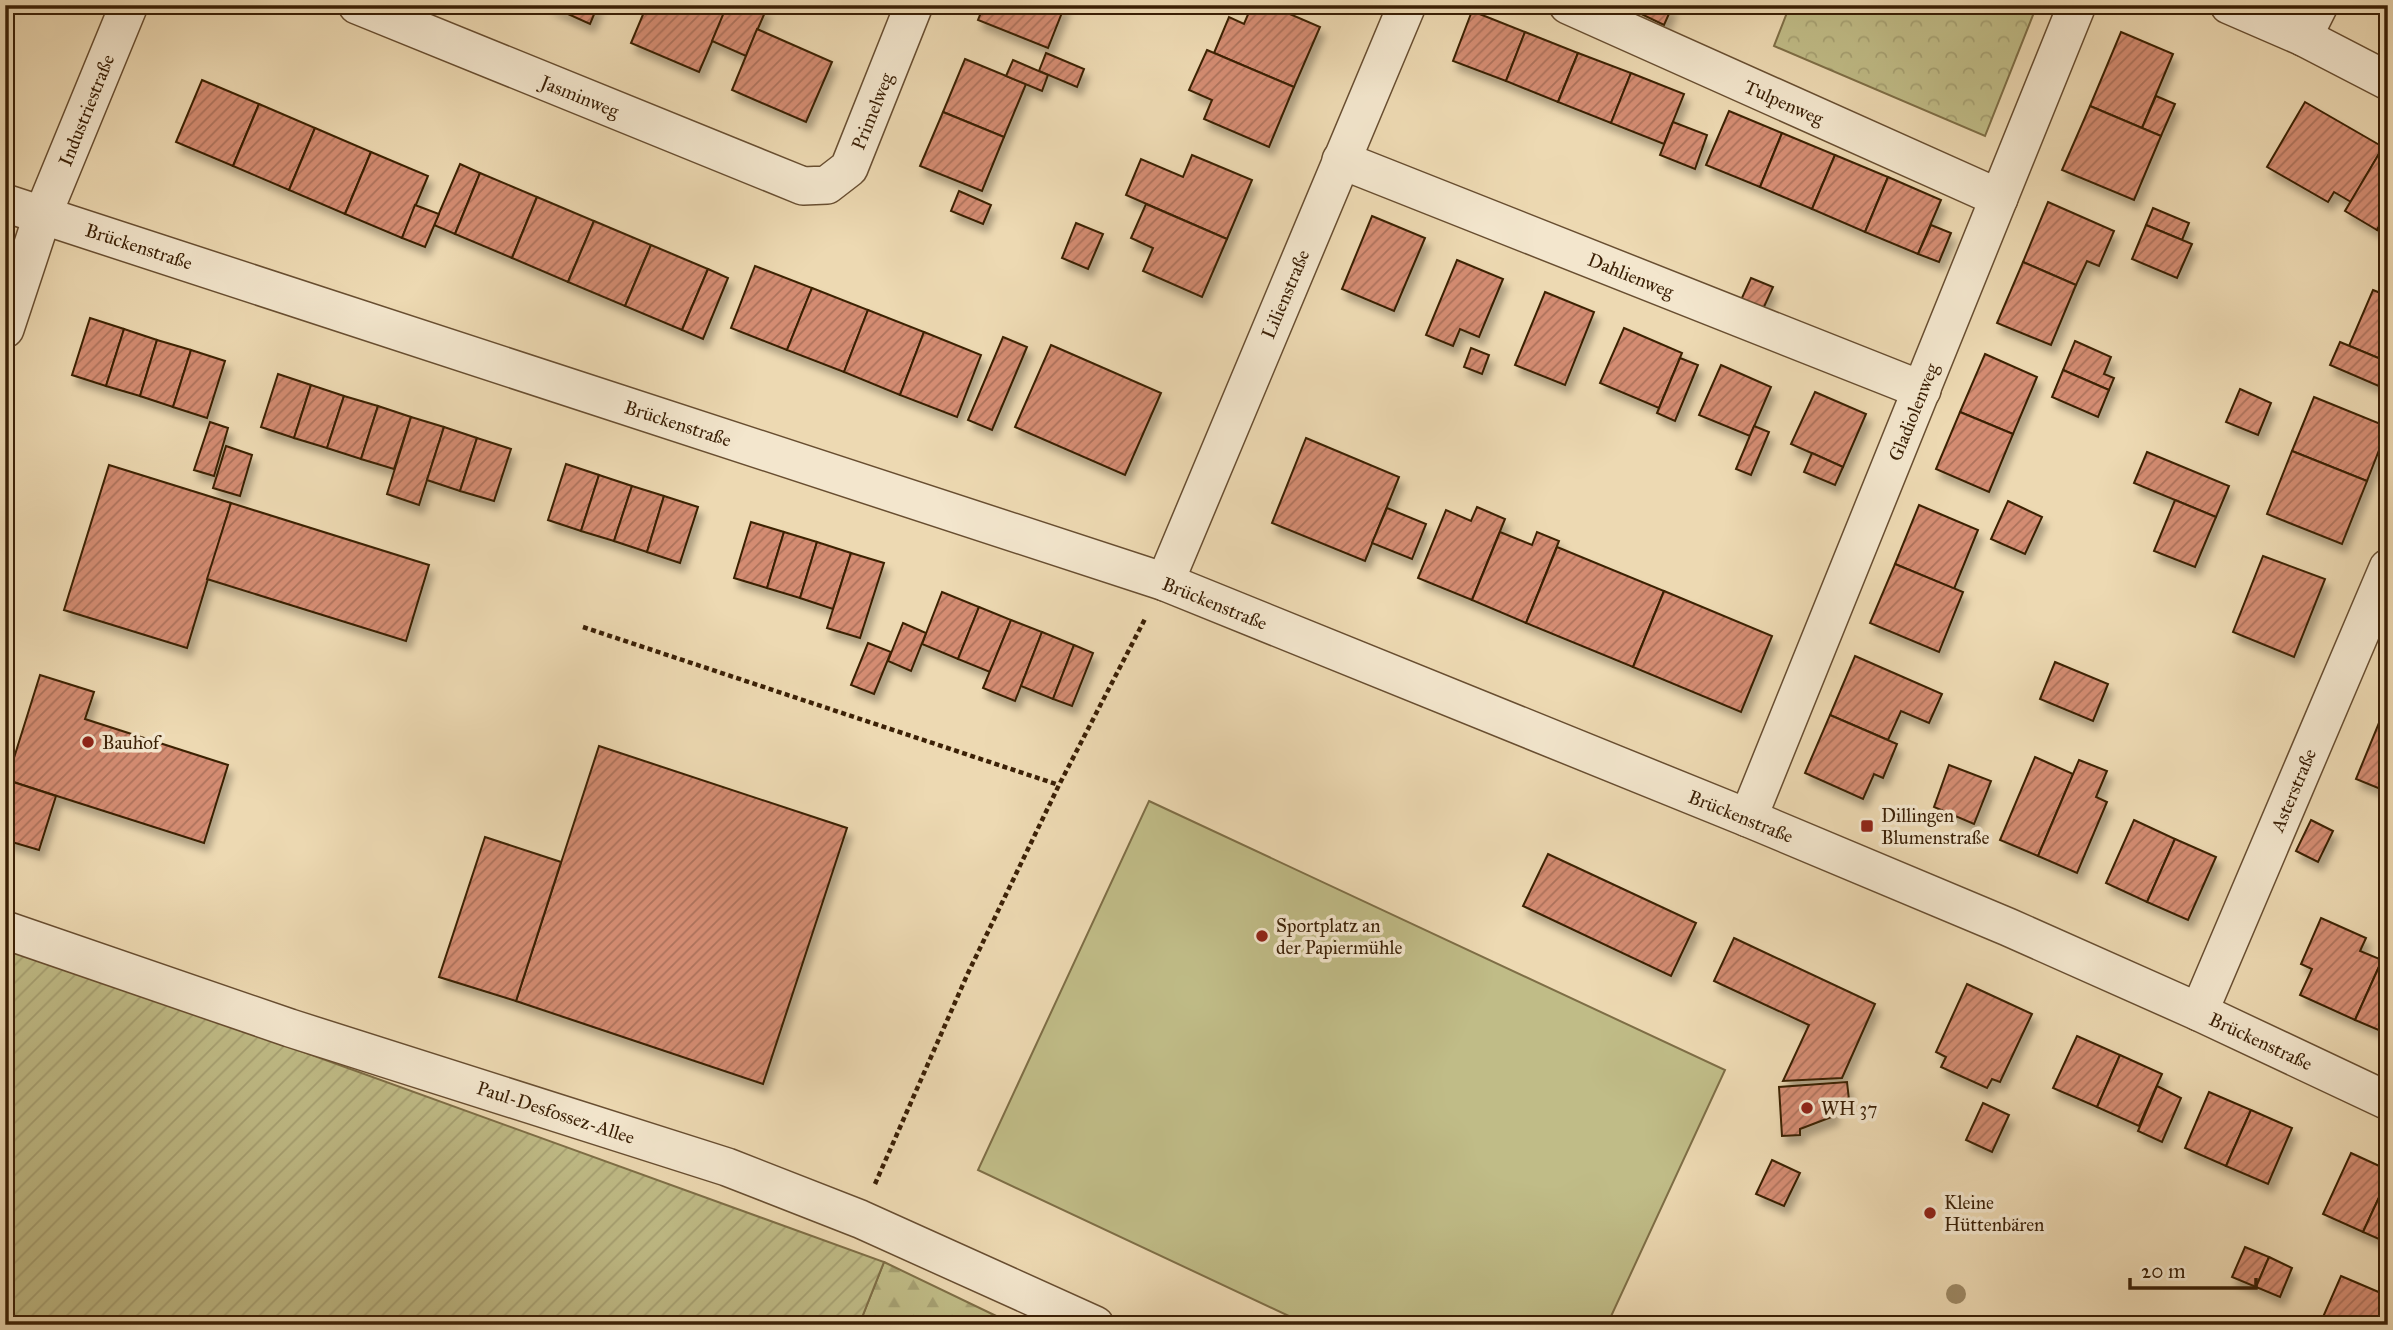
<svg xmlns="http://www.w3.org/2000/svg" width="2393" height="1330" viewBox="0 0 2393 1330" font-family="'IM FELL Great Primer',serif">
	<style>
		.grass { fill: #c0bc87; stroke: #7e6e46; stroke-width: 2 }
		.forest { fill: url(#forest-firs); stroke: #7e6e46; stroke-width: 2 }
		.park { fill: url(#park-crowns); stroke: #7e6e46; stroke-width: 2 }
		.garden { fill: url(#garden-furrows); stroke: #7e6e46; stroke-width: 2 }
		.building { fill: url(#building-hatch); stroke: #3b2006; stroke-width: 2; filter: url(#shadow) }
		.lines { fill: none; stroke-linecap: round; stroke-linejoin: round }
		.street-casing { stroke: #684e31; stroke-width: 40 }
		.path { stroke: #3b2006; stroke-width: 4.5; stroke-dasharray: 5 3.5; stroke-linecap: butt }
		.street { stroke: #f3e6cd; stroke-width: 37 }
		.tree { fill: #9d8965 }
		.poi-dot { fill: #8f2418; stroke: #f3e6cd; stroke-width: 2.5 }
		.labels { text-anchor: middle; stroke-width: 7; stroke-linejoin: round; paint-order: stroke }
		.street-label { font-size: 19px; fill: #3b2006; stroke: #f3e6cd }
		.poi-label { font-size: 19px; fill: #3b2006; stroke: #f3e6cd; text-anchor: start }
	</style>
	<defs>
		<pattern id="forest-firs" width="22" height="20" patternUnits="userSpaceOnUse" patternTransform="scale(1.75)"><rect width="22" height="20" fill="#c0bc87"/><path d="M5 1l3.5 6h-7zM16 11l3.5 6h-7z" fill="#a6a173"/></pattern>
		<pattern id="park-crowns" width="20" height="18" patternUnits="userSpaceOnUse" patternTransform="scale(1.75)"><rect width="20" height="18" fill="#c0bc87"/><path d="M2 6a3 3 0 1 1 6 0M12 15a3 3 0 1 1 6 0" fill="none" stroke="#a6a173"/></pattern>
		<pattern id="garden-furrows" width="10" height="10" patternUnits="userSpaceOnUse" patternTransform="scale(1.75)"><rect width="10" height="10" fill="#c0bc87"/><path d="M-1 1l2-2M0 10L10 0M9 11l2-2" fill="none" stroke="#a6a173"/></pattern>
		<pattern id="building-hatch" width="6" height="6" patternUnits="userSpaceOnUse" patternTransform="scale(1.75)"><rect width="6" height="6" fill="#d48c72"/><path d="M-1 1l2-2M0 6l6-6M5 7l2-2" fill="none" stroke="#ad725c"/></pattern>
		<filter id="shadow"><feDropShadow dx="4.5" dy="8" stdDeviation="3.5" flood-color="#0004"/></filter>
	</defs>
	<rect width="100%" height="100%" fill="#edd9b2"/>
	<filter id="stains"><feTurbulence type="fractalNoise" baseFrequency=".00286" numOctaves="4"/><feColorMatrix values="0 0 0 0 .2 0 0 0 0 .09 0 0 0 0 .02 0 0 0 .5 -.17"/></filter>
	<radialGradient id="worn" r=".72"><stop offset=".6" stop-color="#630" stop-opacity="0"/><stop offset="1" stop-color="#630" stop-opacity=".3"/></radialGradient>
	<!-- grass -->
	<path class="grass" d="M1149 801 1725 1070 1607 1325H1308L978 1170Z"/>
	<!-- forest -->
	<path class="forest" d="M884 1262 1015 1325H859Z"/>
	<!-- park -->
	<path class="park" d="M1790 5H2037L1985 136 1774 46Z"/>
	<!-- garden -->
	<path class="garden" d="M5 944 884 1262 859 1325H5Z"/>
	<!-- building -->
	<g class="building">
		<path d="M548 5H598L590 24Z"/>
		<path d="M647 5H704L724 14 699 72 631 43Z"/>
		<path d="M727 5H754L766 10 746 56 712 41Z"/>
		<path d="M984 5H1065L1048 48 978 20Z"/>
		<path d="M1252 5H1269L1320 27 1294 87 1214 53 1229 17 1244 24Z"/>
		<path d="M1639 5H1667L1672 7 1664 25 1637 12Z"/>
		<path d="M1472 11 1525 32 1506 81 1453 61Z"/>
		<path d="M757 29 832 62 806 122 732 90Z"/>
		<path d="M1525 32 1578 53 1558 102 1506 81Z"/>
		<path d="M2121 32 2173 54 2142 128 2090 106Z"/>
		<path d="M1207 50 1294 87 1269 147 1204 119 1212 100 1189 90Z"/>
		<path d="M1046 53 1084 69 1077 87 1039 71Z"/>
		<path d="M1578 53 1631 73 1611 123 1558 102Z"/>
		<path d="M965 59 1026 84 1004 137 943 112Z"/>
		<path d="M1013 60 1048 75 1042 91 1006 76Z"/>
		<path d="M1631 73 1684 94 1664 144 1611 123Z"/>
		<path d="M202 80 259 104 233 166 176 142Z"/>
		<path d="M2156 96 2175 104 2161 136 2142 128Z"/>
		<path d="M2305 102 2383 147 2351 202 2334 192 2328 202 2267 167Z"/>
		<path d="M259 104 315 128 289 190 233 166Z"/>
		<path d="M2090 106 2161 136 2134 200 2062 170Z"/>
		<path d="M1729 111 1782 133 1760 187 1706 165Z"/>
		<path d="M943 112 1004 137 982 191 920 166Z"/>
		<path d="M1673 122 1707 135 1695 169 1660 155Z"/>
		<path d="M315 128 371 152 345 214 289 190Z"/>
		<path d="M1782 133 1835 155 1812 209 1760 187Z"/>
		<path d="M2383 147 2388 149V212L2377 230 2345 211Z"/>
		<path d="M371 152 428 176 402 238 345 214Z"/>
		<path d="M1192 155 1252 180 1227 239 1126 195 1141 159 1183 177Z"/>
		<path d="M1835 155 1888 177 1865 232 1812 209Z"/>
		<path d="M460 164 480 173 455 234 434 225Z"/>
		<path d="M480 173 537 197 512 258 455 234Z"/>
		<path d="M1888 177 1941 200 1918 254 1865 232Z"/>
		<path d="M959 191 991 205 983 224 951 211Z"/>
		<path d="M537 197 594 221 568 282 512 258Z"/>
		<path d="M2048 202 2114 231 2099 266 2087 261 2076 285 2023 262Z"/>
		<path d="M1146 204 1227 239 1202 297 1143 271 1153 248 1131 238Z"/>
		<path d="M415 205 439 214 425 247 402 238Z"/>
		<path d="M2153 208 2189 223 2182 240 2146 225Z"/>
		<path d="M2388 212V236L2377 230Z"/>
		<path d="M1372 216 1425 238 1394 311 1342 289Z"/>
		<path d="M594 221 651 245 625 306 568 282Z"/>
		<path d="M1076 223 1103 234 1088 269 1062 258Z"/>
		<path d="M1931 225 1951 233 1939 262 1918 254Z"/>
		<path d="M2146 225 2192 244 2177 278 2132 259Z"/>
		<path d="M651 245 708 269 682 330 625 306Z"/>
		<path d="M1457 260 1503 279 1479 337 1460 329 1453 346 1426 335Z"/>
		<path d="M2023 262 2076 285 2051 345 1997 323Z"/>
		<path d="M755 266 812 288 787 350 731 328Z"/>
		<path d="M708 269 728 278 703 339 682 330Z"/>
		<path d="M1751 278 1773 287 1763 309 1741 300Z"/>
		<path d="M812 288 868 310 844 372 787 350Z"/>
		<path d="M2373 290 2388 296V362L2349 346Z"/>
		<path d="M1545 292 1594 312 1565 385 1515 365Z"/>
		<path d="M868 310 924 332 900 395 844 372Z"/>
		<path d="M90 318 124 329 106 386 72 375Z"/>
		<path d="M1624 328 1682 353 1659 408 1600 383Z"/>
		<path d="M124 329 157 340 140 396 106 386Z"/>
		<path d="M924 332 981 355 957 417 900 395Z"/>
		<path d="M1003 337 1027 347 992 430 968 420Z"/>
		<path d="M157 340 191 350 173 407 140 396Z"/>
		<path d="M2075 341 2111 357 2104 374 2114 378 2109 390 2063 370Z"/>
		<path d="M2340 342 2388 362V390L2330 365Z"/>
		<path d="M1051 345 1161 393 1125 475 1015 427Z"/>
		<path d="M1471 348 1489 355 1482 374 1464 367Z"/>
		<path d="M191 350 225 361 207 418 173 407Z"/>
		<path d="M1985 354 2037 377 2013 434 1960 412Z"/>
		<path d="M1680 358 1698 365 1675 421 1657 413Z"/>
		<path d="M1721 365 1771 387 1750 436 1699 415Z"/>
		<path d="M2063 370 2109 390 2098 417 2052 397Z"/>
		<path d="M278 374 311 385 294 438 261 427Z"/>
		<path d="M311 385 344 396 327 448 294 438Z"/>
		<path d="M2240 389 2271 403 2258 435 2226 422Z"/>
		<path d="M1815 392 1866 414 1843 467 1791 444Z"/>
		<path d="M344 396 378 406 361 459 327 448Z"/>
		<path d="M2314 397 2388 427 2367 481 2292 451Z"/>
		<path d="M378 406 411 417 394 469 361 459Z"/>
		<path d="M1960 412 2013 434 1989 492 1936 469Z"/>
		<path d="M411 417 444 427 419 505 387 494Z"/>
		<path d="M210 422 228 428 214 476 194 470Z"/>
		<path d="M1754 426 1769 432 1751 475 1736 469Z"/>
		<path d="M444 427 477 438 460 491 427 480Z"/>
		<path d="M477 438 511 449 494 501 460 491Z"/>
		<path d="M1306 438 1399 477 1365 561 1272 523Z"/>
		<path d="M226 446 252 455 240 496 213 488Z"/>
		<path d="M2292 451 2367 481 2342 544 2267 514Z"/>
		<path d="M2147 452 2229 486 2216 517 2134 483Z"/>
		<path d="M1812 453 1843 467 1835 485 1804 472Z"/>
		<path d="M566 464 599 475 581 531 548 520Z"/>
		<path d="M109 465 231 503 187 648 64 610Z"/>
		<path d="M599 475 632 486 614 541 581 531Z"/>
		<path d="M632 486 664 496 647 552 614 541Z"/>
		<path d="M664 496 698 507 680 563 647 552Z"/>
		<path d="M2175 500 2216 517 2195 567 2154 551Z"/>
		<path d="M2008 501 2042 517 2025 554 1991 539Z"/>
		<path d="M231 503 429 565 406 641 207 579Z"/>
		<path d="M1919 505 1978 530 1954 589 1895 564Z"/>
		<path d="M1477 507 1505 519 1472 600 1418 578 1446 510 1471 521Z"/>
		<path d="M1387 508 1426 524 1412 559 1372 543Z"/>
		<path d="M751 522 784 532 767 588 734 578Z"/>
		<path d="M784 532 817 542 800 598 767 588Z"/>
		<path d="M1500 532 1532 545 1537 532 1559 541 1526 623 1472 600Z"/>
		<path d="M817 542 851 553 833 609 800 598Z"/>
		<path d="M1557 547 1664 591 1633 667 1526 623Z"/>
		<path d="M851 553 884 563 860 638 827 628Z"/>
		<path d="M2263 556 2325 579 2294 657 2233 632Z"/>
		<path d="M1895 564 1963 592 1939 652 1870 623Z"/>
		<path d="M1664 591 1772 636 1741 712 1633 667Z"/>
		<path d="M942 592 979 607 958 659 922 644Z"/>
		<path d="M979 607 1011 620 990 672 958 659Z"/>
		<path d="M1011 620 1042 632 1015 701 983 688Z"/>
		<path d="M903 623 926 633 911 671 888 661Z"/>
		<path d="M1042 632 1074 645 1053 699 1021 686Z"/>
		<path d="M868 643 891 652 874 694 851 685Z"/>
		<path d="M1074 645 1093 653 1072 706 1053 699Z"/>
		<path d="M1855 656 1942 694 1929 723 1901 711 1888 740 1830 715Z"/>
		<path d="M2055 662 2108 684 2093 721 2040 699Z"/>
		<path d="M40 675 94 692 85 719 228 765 204 843 7 780Z"/>
		<path d="M2383 713 2388 715V792L2356 779Z"/>
		<path d="M1830 715 1897 744 1883 778 1874 774 1863 799 1805 773Z"/>
		<path d="M599 746 847 828 763 1084 516 1001Z"/>
		<path d="M2035 757 2073 774 2038 856 2000 840Z"/>
		<path d="M2079 760 2107 771 2096 797 2107 802 2077 873 2038 856Z"/>
		<path d="M1949 765 1991 781 1974 824 1934 807Z"/>
		<path d="M7 780 56 796 39 850 5 840Z"/>
		<path d="M2134 820 2175 839 2147 902 2106 883Z"/>
		<path d="M2311 820 2333 831 2318 862 2296 851Z"/>
		<path d="M485 837 561 862 516 1001 439 977Z"/>
		<path d="M2175 839 2216 857 2188 920 2147 902Z"/>
		<path d="M1548 854 1696 923 1671 976 1523 906Z"/>
		<path d="M2321 918 2366 938 2360 951 2382 960 2355 1020 2300 995 2312 969 2301 964Z"/>
		<path d="M1734 938 1875 1004 1842 1078 1783 1081 1809 1025 1714 981Z"/>
		<path d="M2382 960 2388 962V1034L2355 1020Z"/>
		<path d="M1967 984 2032 1014 2000 1082 1992 1079 1987 1088 1941 1067 1946 1057 1936 1052Z"/>
		<path d="M2077 1036 2120 1055 2097 1107 2053 1088Z"/>
		<path d="M2120 1055 2162 1074 2139 1126 2097 1107Z"/>
		<path d="M1847 1082 1849 1100H1834V1116L1800 1129V1135L1782 1136 1779 1087Z"/>
		<path d="M2157 1086 2181 1098 2162 1142 2138 1131Z"/>
		<path d="M2209 1092 2251 1110 2226 1166 2185 1148Z"/>
		<path d="M1983 1103 2009 1115 1992 1152 1966 1140Z"/>
		<path d="M2251 1110 2292 1128 2268 1184 2226 1166Z"/>
		<path d="M2351 1153 2388 1170V1178L2363 1232 2323 1214Z"/>
		<path d="M1772 1160 1800 1173 1784 1206 1756 1194Z"/>
		<path d="M2388 1178V1243L2363 1232Z"/>
		<path d="M2245 1247 2269 1257 2256 1287 2232 1277Z"/>
		<path d="M2269 1257 2292 1268 2280 1297 2256 1287Z"/>
		<path d="M2341 1276 2388 1296V1325H2340L2323 1317Z"/>
	</g>
	<g class="lines">
		<defs>
			<g id="street">
				<path d="M357 5 803 186 827 185 849 168 914 5"/>
				<path d="M1568 5 1999 198"/>
				<path d="M2229 5 2303 37 2388 81"/>
				<path d="M2303 37 2319 5"/>
				<path d="M1341 160 1922 390"/>
				<path d="M5 203 1165 582 1748 818 2008 927 2199 1012 2388 1101"/>
				<path d="M5 329 43 214 129 5"/>
				<path d="M1165 582 1407 5"/>
				<path d="M1748 818 2077 5"/>
				<path d="M5 930 290 1028 727 1167 860 1219 1095 1325"/>
				<path d="M2199 1012 2388 568"/>
			</g>
		</defs>
		<!-- street casing -->
		<use href="#street" class="street-casing"/>
		<!-- path -->
		<g class="path">
			<path d="M583 627 1059 785"/>
			<path d="M875 1184 968 973 1059 785 1146 617"/>
		</g>
		<!-- street -->
		<use href="#street" class="street"/>
	</g>
	<!-- trees -->
	<circle class="tree" cx="1956" cy="1294" r="10"/>
	<!-- markers -->
	<g class="poi-dot">
		<circle cx="88" cy="742" r="7"/>
		<rect x="1860" y="819" width="14" height="14" rx="3.5"/>
		<circle cx="1262" cy="936" r="7"/>
		<circle cx="1807" cy="1108" r="7"/>
		<circle cx="1930" cy="1213" r="7"/>
	</g>
	<g class="labels">
		<!-- street labels -->
		<g class="street-label">
			<text transform="translate(580 96) rotate(22)" y="7">Jasminweg</text>
			<text transform="translate(1784 102) rotate(24)" y="7">Tulpenweg</text>
			<text transform="translate(86 110) rotate(-68)" y="7">Industriestraße</text>
			<text transform="translate(872 111) rotate(-68)" y="7">Primelweg</text>
			<text transform="translate(139 246) rotate(18)" y="7">Brückenstraße</text>
			<text transform="translate(1631 275) rotate(22)" y="7">Dahlienweg</text>
			<text transform="translate(1285 294) rotate(-67)" y="7">Lilienstraße</text>
			<text transform="translate(1913 412) rotate(-68)" y="7">Gladiolenweg</text>
			<text transform="translate(678 423) rotate(18)" y="7">Brückenstraße</text>
			<text transform="translate(1215 603) rotate(22)" y="7">Brückenstraße</text>
			<text transform="translate(2293 790) rotate(-67)" y="7">Asterstraße</text>
			<text transform="translate(1741 816) rotate(22)" y="7">Brückenstraße</text>
			<text transform="translate(2261 1041) rotate(25)" y="7">Brückenstraße</text>
			<text transform="translate(556 1112) rotate(18)" y="7">Paul-Desfossez-Allee</text>
		</g>
		<!-- poi labels -->
		<g class="poi-label">
			<text x="102" y="749">Bauhof</text>
			<text x="1881" y="822">Dillingen<tspan x="1881" dy="22">Blumenstraße</tspan></text>
			<text x="1276" y="932">Sportplatz an<tspan x="1276" dy="22">der Papiermühle</tspan></text>
			<text x="1821" y="1115">WH 37</text>
			<text x="1944" y="1209">Kleine<tspan x="1944" dy="22">Hüttenbären</tspan></text>
		</g>
	</g>
	<!-- margin -->
	<rect width="2393" height="1330" fill="none" stroke="#edd9b2" stroke-width="28"/>
	<rect x="7" y="7" width="2379" height="1316" fill="none" stroke="#3b2006" stroke-width="3.5"/>
	<rect x="14" y="14" width="2365" height="1302" fill="none" stroke="#3b2006" stroke-width="2"/>
	<!-- scale -->
	<path d="M2130 1278v10h126v-10" fill="none" stroke="#3b2006" stroke-width="3.5"/>
	<text x="2141" y="1278" font-size="21" fill="#3b2006" stroke="#f3e6cd" stroke-width="5" paint-order="stroke">20 m</text>
	<rect width="100%" height="100%" filter="url(#stains)"/>
	<rect width="100%" height="100%" fill="url(#worn)"/>
</svg>
